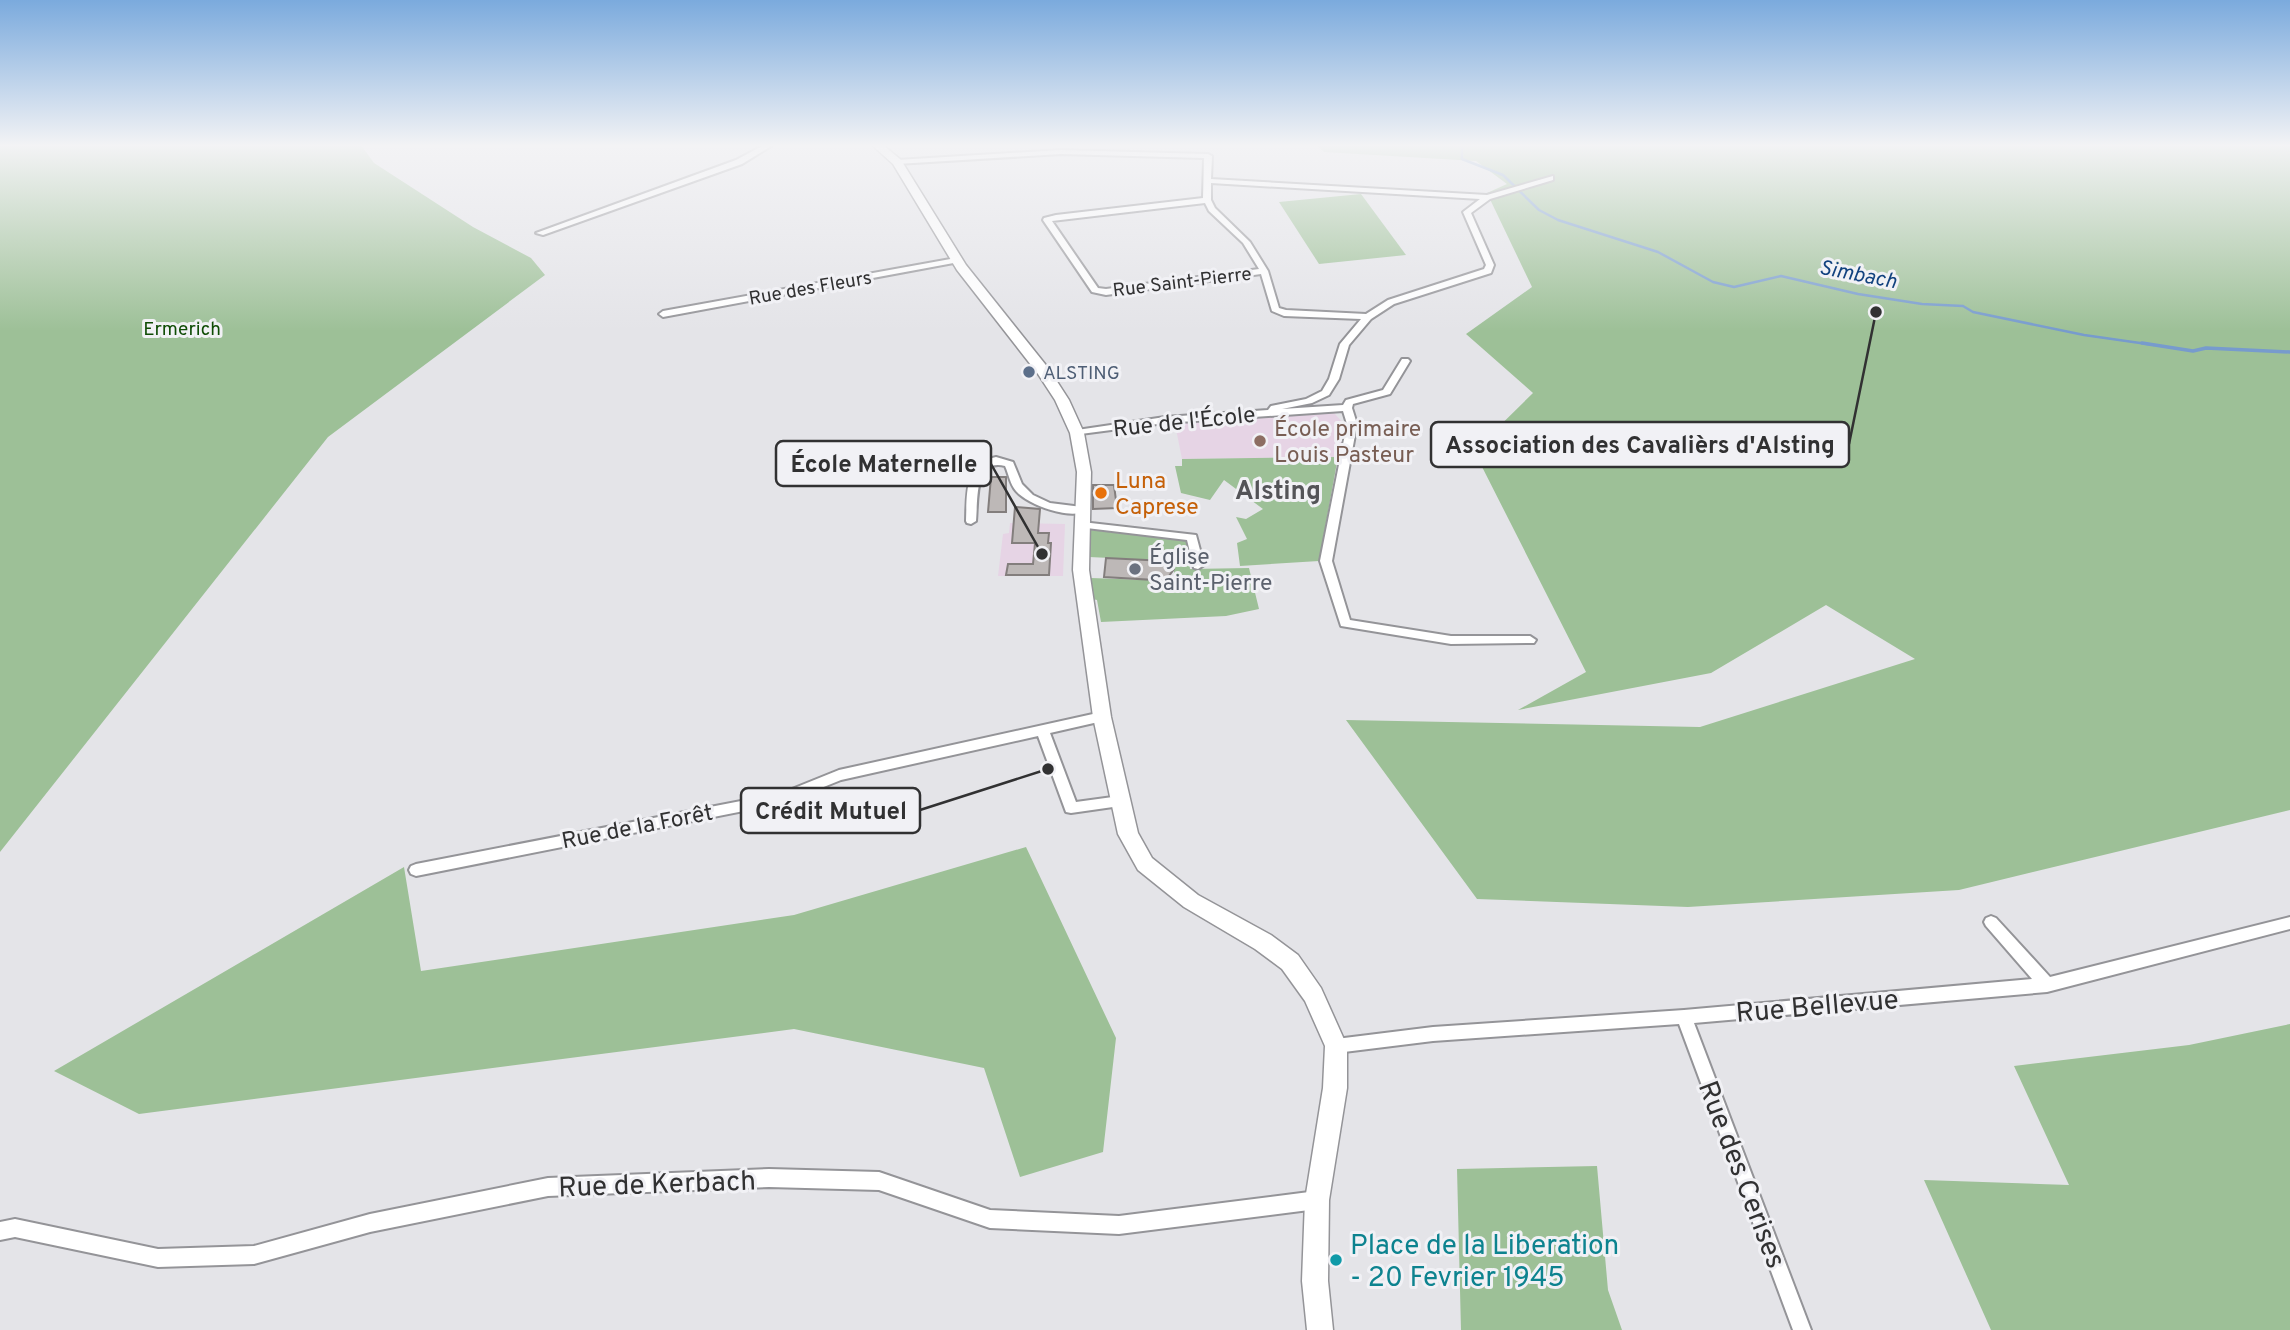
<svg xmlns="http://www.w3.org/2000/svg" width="2290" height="1330" viewBox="0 0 2290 1330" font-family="Overpass,sans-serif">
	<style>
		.education { fill: #e6d4e5 }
		.green { fill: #9dc097 }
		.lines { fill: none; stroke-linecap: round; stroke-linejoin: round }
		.stream-far1 { stroke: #779bcd; stroke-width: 2.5 }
		.stream { stroke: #779bcd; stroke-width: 3.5 }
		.building { fill: #bdb8b7; stroke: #837e7d; stroke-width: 2 }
		.street-casing { stroke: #949498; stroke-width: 4 }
		.secondary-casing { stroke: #949498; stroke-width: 3 }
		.street { fill: #fff; fill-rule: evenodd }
		.secondary { fill: #fff; fill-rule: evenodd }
		.service-dot { fill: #5c6f8a; stroke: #f1f1f5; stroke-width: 2.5 }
		.education-dot { fill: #8d6e63; stroke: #f1f1f5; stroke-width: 2.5 }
		.food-dot { fill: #e8710a; stroke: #f1f1f5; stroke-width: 2.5 }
		.worship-dot { fill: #6b7280; stroke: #f1f1f5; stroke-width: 2.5 }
		.culture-dot { fill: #0f9aa8; stroke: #f1f1f5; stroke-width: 2.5 }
		.labels { text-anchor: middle; stroke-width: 6; stroke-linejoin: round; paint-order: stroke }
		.far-street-label { font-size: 19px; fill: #313132; stroke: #f1f1f5 }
		.far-park-label { font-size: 19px; fill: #0f4c05; stroke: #f1f1f5 }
		.far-service-label { font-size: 19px; fill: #4e5e75; stroke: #f1f1f5; text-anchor: start }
		.far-water-label { font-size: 21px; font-style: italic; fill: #12427f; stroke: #f1f1f5 }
		.street-label { font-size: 23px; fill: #313132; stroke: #f1f1f5 }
		.education-label { font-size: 23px; fill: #785e54; stroke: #f1f1f5; text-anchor: start }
		.food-label { font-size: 23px; fill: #c56008; stroke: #f1f1f5; text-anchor: start }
		.worship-label { font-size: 23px; fill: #5b616d; stroke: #f1f1f5; text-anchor: start }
		.quarter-label { font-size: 26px; font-weight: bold; fill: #545458; stroke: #f1f1f5 }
		.near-street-label { font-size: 28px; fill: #313132; stroke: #f1f1f5 }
		.near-culture-label { font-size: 28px; fill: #0d838f; stroke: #f1f1f5; text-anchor: start }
		.leader { fill: none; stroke: #313132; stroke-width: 2.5 }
		.callout-dot { fill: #313132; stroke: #f1f1f5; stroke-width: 2.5 }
		.callout { fill: #f1f1f5; stroke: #313132; stroke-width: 2.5 }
		.callout-label { font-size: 24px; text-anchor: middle; font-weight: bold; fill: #313132 }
	</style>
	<rect width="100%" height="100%" fill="#e4e4e8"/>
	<!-- education -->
	<g class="education">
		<path d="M1334 413 1346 426 1338 457 1182 459 1175 424Z"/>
		<path d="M1010 523 1065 524 1063 576H998L1003 534 1009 533Z"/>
	</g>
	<!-- green -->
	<g class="green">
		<path d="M0 145H361L374 163 473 227 531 258 545 275 328 437 0 852Z"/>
		<path d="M1316 145H2290V810L1959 890 1688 907 1477 899 1346 720 1700 727 1915 659 1826 605 1711 673 1518 710 1586 672 1474 451 1533 393 1466 334 1532 287 1487 193 1507 184 1476 161 1324 152Z"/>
		<path d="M1361 194 1406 255 1319 264 1279 202Z"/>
		<path d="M1338 457 1319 561 1240 566 1237 543 1247 539 1236 517 1246 519 1263 509 1224 480 1210 500 1181 493 1175 466H1182V459Z"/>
		<path d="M1091 530 1186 541 1190 569 1249 568 1259 609 1226 616 1101 622 1097 600 1092 599 1091 578 1174 581V561L1089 557Z"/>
		<path d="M1026 847 1116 1038 1103 1152 1020 1177 984 1068 794 1029 139 1114 54 1071 404 867 421 971 794 915Z"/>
		<path d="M2290 1024V1330H1991L1924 1180 2069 1185 2014 1066 2189 1045Z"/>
		<path d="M1597 1166 1608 1290 1622 1330H1461L1457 1169Z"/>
	</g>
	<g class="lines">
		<!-- stream-far1 -->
		<path class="stream-far1" d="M1462 145V159L1503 175 1539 210 1558 220 1658 252 1713 282 1734 287 1781 276 1858 294 1922 304 1963 306 1973 312 2084 335 2154 345"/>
		<!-- stream -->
		<path class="stream" d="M2142 343 2193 351 2206 348 2290 352"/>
	</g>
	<!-- building -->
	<g class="building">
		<path d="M991 477H1006V512H988Z"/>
		<path d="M1093 485H1114L1117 508 1093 509Z"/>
		<path d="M1015 507 1040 509 1038 533H1049L1048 543H1051L1049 575H1006L1008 564H1033L1035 543H1012Z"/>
		<path d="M1106 558 1166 561 1174 569 1169 576 1173 581 1104 577Z"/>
	</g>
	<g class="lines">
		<defs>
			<g id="street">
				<path d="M764 145H773L742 164 543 235 536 233 736 160Z"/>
				<path d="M1061 150 1208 154 1212 156 1211 179 1487 195 1553 176V180L1490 199 1471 213 1494 265 1491 273 1394 304 1371 319 1349 345 1339 379 1329 395 1312 403 1282 409 1343 405 1346 400 1383 390 1402 359H1408L1410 361 1390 394 1353 404 1352 408 1357 424 1332 561 1350 620 1451 636H1530L1536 640 1534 643 1451 644 1341 626 1320 561 1347 424 1343 411 1165 423 1073 435 1072 433 1077 430 1165 417 1268 410 1271 406 1306 399 1322 391 1329 379 1340 344 1361 319 1284 316 1272 311 1261 274 1106 295 1092 292 1043 220 1044 218 1056 215 1203 198 1204 158 1061 154 897 164 893 162 897 160ZM1211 183 1480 199 1463 212 1486 265 1484 269 1388 300 1366 314 1286 310 1279 308 1268 271 1250 242 1215 208 1211 200ZM1205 203 1209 211 1243 243 1259 269 1106 289 1098 288 1052 221Z"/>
				<path d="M956 258H959V262L663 317 659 314 663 311Z"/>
				<path d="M996 457 1013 462 1022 484 1033 495 1050 503 1082 507 1087 510C1072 521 1028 505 1016 491 1010 484 1009 475 1005 466 974 458 978 500 976 521L971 524 967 523 966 521C967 494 964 463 996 457Z"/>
				<path d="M1082 522 1196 535 1204 565 1198 569 1194 568 1187 540 1078 527 1077 525 1078 523Z"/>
				<path d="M1102 712 1107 714 1108 717 1107 720 1050 733 1076 802 1120 796 1125 797 1127 801 1125 805 1120 806 1071 813 1066 812 1038 736 841 780 784 803 416 876 411 874 409 870 411 866 416 864 782 793 839 770Z"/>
				<path d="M1991 916 1996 918 2050 977 2290 917V929L2047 992 1694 1023 1811 1330H1793L1679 1024 1433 1041 1336 1053 1330 1051 1328 1046 1330 1041 1336 1039 1433 1027 1684 1010 2032 979 1986 926 1984 922 1986 918Z"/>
				<path d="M769 1169 879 1172 990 1210 1119 1216 1317 1191 1323 1194 1326 1200 1323 1206 1317 1209 1119 1234 990 1228 879 1190 769 1187 548 1196 370 1232 254 1264 158 1267 15 1237 0 1240V1222L15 1219 158 1249 254 1246 370 1214 548 1178Z"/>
			</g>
			<path id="secondary" d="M872 145H883L901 160 966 265 1049 369 1069 400 1084 433 1091 472 1089 570 1111 717 1138 833 1152 858 1198 895 1271 935 1298 955 1321 988 1347 1046V1088L1329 1200 1328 1281 1333 1330H1307L1302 1281 1305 1200 1323 1088 1325 1046 1305 1001 1282 969 1255 949 1184 907 1138 870 1118 834 1093 717 1073 570 1077 472 1070 433 1055 400 1038 374 957 270 893 164Z"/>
		</defs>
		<!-- street casing -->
		<use href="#street" class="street-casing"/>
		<!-- secondary casing -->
		<use href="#secondary" class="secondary-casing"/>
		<!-- street -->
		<use href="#street" class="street"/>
		<!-- secondary -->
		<use href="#secondary" class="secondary"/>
	</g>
	<!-- sky -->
	<linearGradient id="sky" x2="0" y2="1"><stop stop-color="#7baadd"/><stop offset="0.44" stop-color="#f3f3f5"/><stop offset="1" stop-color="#f3f3f5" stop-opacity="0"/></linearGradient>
	<rect width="2290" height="331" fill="url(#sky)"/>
	<!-- markers -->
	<circle class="service-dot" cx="1029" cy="372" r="7"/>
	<circle class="education-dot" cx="1260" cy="441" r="7"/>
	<circle class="food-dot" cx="1101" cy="493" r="7"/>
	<circle class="worship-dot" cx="1135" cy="569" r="7"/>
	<circle class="culture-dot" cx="1336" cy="1260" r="7"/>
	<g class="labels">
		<!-- far-street labels -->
		<g class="far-street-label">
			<text transform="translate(1182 281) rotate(-7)" y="7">Rue Saint-Pierre</text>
			<text transform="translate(810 287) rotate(-10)" y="7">Rue des Fleurs</text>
		</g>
		<!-- far-park labels -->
		<g class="far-park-label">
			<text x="182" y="335">Ermerich</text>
		</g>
		<!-- far-service labels -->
		<g class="far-service-label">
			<text x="1043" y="379">ALSTING</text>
		</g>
		<!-- far-water labels -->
		<g class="far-water-label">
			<text transform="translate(1858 274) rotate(11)" y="7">Simbach</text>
		</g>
		<!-- street labels -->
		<g class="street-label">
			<text transform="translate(1184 421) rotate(-6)" y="8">Rue de l'École</text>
			<text transform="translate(637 826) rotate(-11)" y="8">Rue de la Forêt</text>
		</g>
		<!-- education labels -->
		<g class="education-label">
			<text x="1274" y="436">École primaire<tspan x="1274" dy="26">Louis Pasteur</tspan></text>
		</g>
		<!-- food labels -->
		<g class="food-label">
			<text x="1115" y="488">Luna<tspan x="1115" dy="26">Caprese</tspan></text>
		</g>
		<!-- worship labels -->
		<g class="worship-label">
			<text x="1149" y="564">Église<tspan x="1149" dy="26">Saint-Pierre</tspan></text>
		</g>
		<!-- quarter labels -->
		<g class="quarter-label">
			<text x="1278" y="499">Alsting</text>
		</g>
		<!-- near-street labels -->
		<g class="near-street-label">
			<text transform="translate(1817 1005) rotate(-5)" y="10">Rue Bellevue</text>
			<text transform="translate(1743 1174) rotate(69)" y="10">Rue des Cerises</text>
			<text transform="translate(657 1183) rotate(-2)" y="10">Rue de Kerbach</text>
		</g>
		<!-- near-culture labels -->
		<g class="near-culture-label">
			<text x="1350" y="1254">Place de la Liberation<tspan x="1350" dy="32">- 20 Fevrier 1945</tspan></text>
		</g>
	</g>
	<!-- callouts -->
	<path class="leader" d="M1876 312L1849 444M1042 554L991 464M1048 769L920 810"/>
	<g class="callout-dot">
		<circle cx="1876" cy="312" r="7"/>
		<circle cx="1042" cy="554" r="7"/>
		<circle cx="1048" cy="769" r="7"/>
	</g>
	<g class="callout">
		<rect x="1431" y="422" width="418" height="45" rx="7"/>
		<rect x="776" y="441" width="215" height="45" rx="7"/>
		<rect x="741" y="788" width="179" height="45" rx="7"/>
	</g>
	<g class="callout-label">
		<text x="1640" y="453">Association des Cavalièrs d'Alsting</text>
		<text x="884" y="472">École Maternelle</text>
		<text x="831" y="819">Crédit Mutuel</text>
	</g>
</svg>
